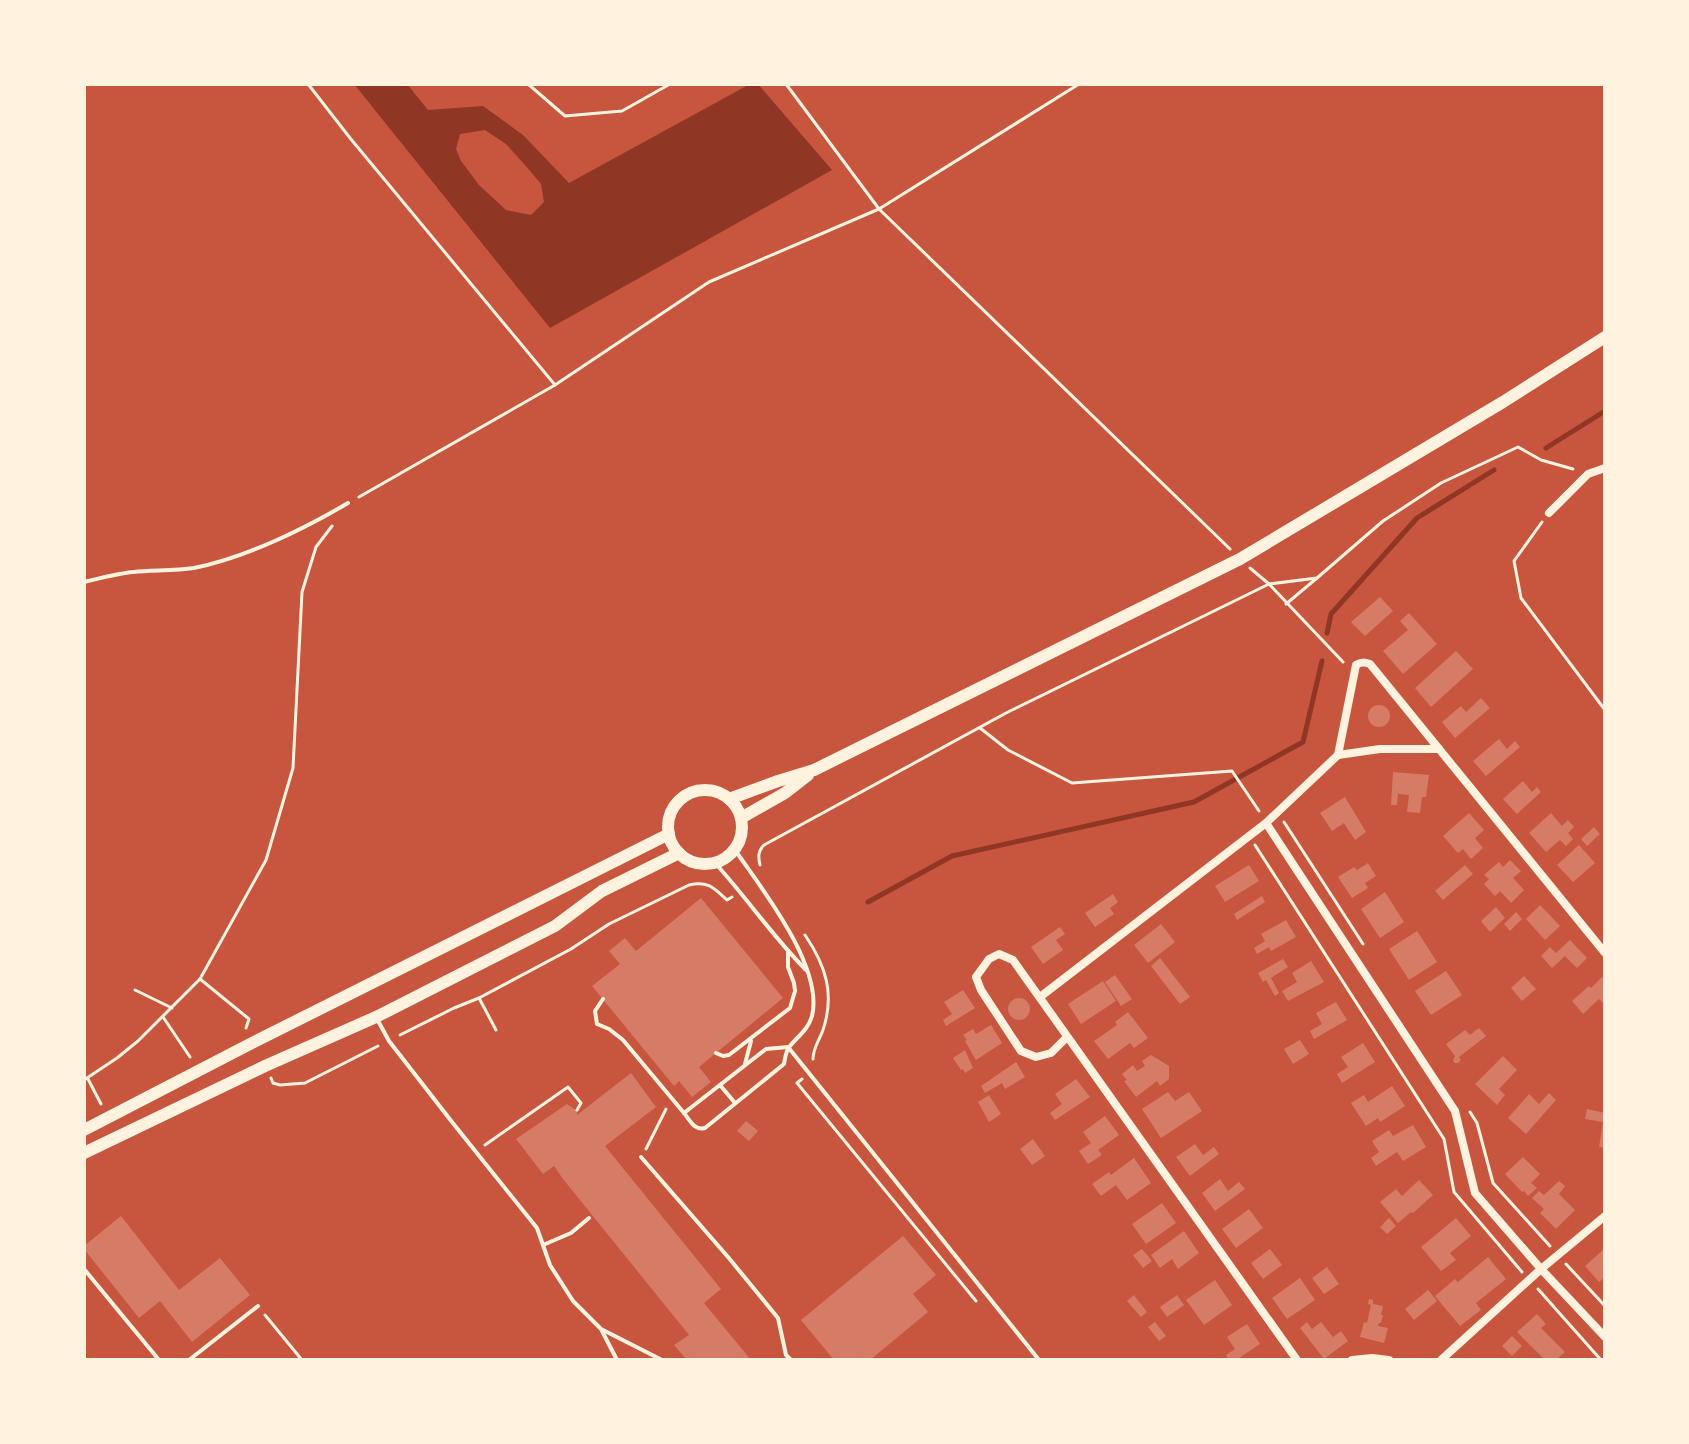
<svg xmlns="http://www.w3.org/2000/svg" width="1689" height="1444" viewBox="0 0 1689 1444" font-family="Spectral,serif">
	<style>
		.water { fill: #8f3625; fill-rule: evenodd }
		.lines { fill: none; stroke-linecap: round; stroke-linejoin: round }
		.stream { stroke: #8f3625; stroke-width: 5 }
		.building { fill: #d67c66 }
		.path { stroke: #fff3e0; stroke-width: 3 }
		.service { stroke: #fff3e0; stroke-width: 4 }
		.minor { stroke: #fff3e0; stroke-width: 8 }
		.secondary { stroke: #fff3e0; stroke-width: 12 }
	</style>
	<rect width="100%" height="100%" fill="#c8553d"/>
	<!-- water -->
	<path class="water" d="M354 84H407L428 110 483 106 523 135 569 183 750 84H758L832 170 550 328ZM485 130 506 144 525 165 541 184 544 202 531 215 506 210 479 185 461 161 456 149 460 134Z"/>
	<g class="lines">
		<!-- stream -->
		<g class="stream">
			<path d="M1546 448 1605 411"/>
			<path d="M1327 633 1331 614 1417 518 1494 470"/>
			<path d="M868 902 952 856 1194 802 1303 742 1322 661"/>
		</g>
	</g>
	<!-- building -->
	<g class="building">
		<path d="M1380 597 1393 611 1365 636 1351 622Z"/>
		<path d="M1409 613 1437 644 1403 674 1383 651 1408 630 1400 621Z"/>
		<path d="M1456 651 1473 669 1431 707 1415 688Z"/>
		<path d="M1481 698 1490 708 1455 738 1442 722 1461 706 1466 712Z"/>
		<circle cx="1379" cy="716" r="11"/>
		<path d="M1499 739 1507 749 1515 741 1520 747 1486 776 1473 761Z"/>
		<path d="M1393 772 1429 775 1426 797H1422L1420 813 1407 812 1409 795 1398 794 1397 805H1391Z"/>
		<path d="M1523 781 1532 792 1537 787 1541 792 1517 814 1503 799Z"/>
		<path d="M1345 797 1366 832 1355 840 1344 823 1332 831 1320 813Z"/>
		<path d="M1469 813 1484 830 1475 838 1483 848 1471 859 1463 849 1458 853 1443 836Z"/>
		<path d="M1551 813 1562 826 1568 820 1574 827 1568 833 1573 839 1566 846 1560 840 1546 852 1529 833Z"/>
		<path d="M1594 827 1600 834 1587 846 1581 839Z"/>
		<path d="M1579 845 1595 863 1573 882 1557 865Z"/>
		<path d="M1510 860 1521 871 1513 878 1524 890 1511 903 1500 891 1495 896 1484 884 1489 879 1484 875 1499 862 1503 867Z"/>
		<path d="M1368 863 1376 876 1365 883 1368 888 1352 898 1338 877 1354 867 1357 870Z"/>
		<path d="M1249 865 1259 881 1225 902 1215 886Z"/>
		<path d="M1465 865 1473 874 1443 900 1435 891Z"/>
		<path d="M1385 892 1404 922 1380 938 1361 909Z"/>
		<path d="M1113 894 1118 902 1110 908 1114 914 1095 927 1085 913Z"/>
		<path d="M1262 896 1265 902 1237 920 1234 914Z"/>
		<path d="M701 898 783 998 699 1067 711 1082 692 1097 679 1081 674 1086 592 986 620 964 609 951 625 938 636 951Z"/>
		<path d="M1540 905 1560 926 1545 940 1526 919Z"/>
		<path d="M1496 907 1505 918 1490 932 1481 921Z"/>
		<path d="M1516 912 1522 919 1510 931 1504 924Z"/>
		<path d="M1286 920 1296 937 1271 951 1269 947 1257 954 1254 948 1265 941 1261 934Z"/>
		<path d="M1161 924 1175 942 1148 963 1134 945Z"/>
		<path d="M1060 927 1065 934 1056 940 1063 950 1043 964 1031 947Z"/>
		<path d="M1417 931 1437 962 1409 980 1389 949Z"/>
		<path d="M1570 940 1587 958 1577 968 1565 956 1552 968 1541 956 1550 947 1556 953Z"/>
		<path d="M1160 958 1190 997 1180 1004 1151 966Z"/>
		<path d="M1283 959 1288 967 1271 978 1279 993 1275 996 1266 980 1263 982 1258 973Z"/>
		<path d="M1311 961 1324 982 1288 1001 1282 991 1297 982 1292 973Z"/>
		<path d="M1446 971 1462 995 1431 1015 1415 991Z"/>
		<path d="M1115 975 1132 999 1121 1006 1105 982Z"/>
		<path d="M1524 976 1536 989 1522 1001 1511 988Z"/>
		<path d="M1602 977 1605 980V1005L1599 999 1583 1014 1572 1001 1589 986 1591 988Z"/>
		<path d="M1103 981 1116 1001 1081 1024 1068 1004Z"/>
		<path d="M963 990 975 1008 946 1026 943 1020 952 1014 944 1002Z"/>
		<circle cx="1019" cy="1009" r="11"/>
		<path d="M1336 1002 1347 1020 1314 1039 1310 1031 1322 1024 1316 1013Z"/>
		<path d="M1128 1012 1148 1038 1134 1048 1130 1043 1108 1059 1094 1041 1117 1025 1115 1022Z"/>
		<path d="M991 1025 1002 1043 976 1060 965 1041 967 1040 963 1035 973 1029 976 1034Z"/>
		<path d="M1479 1028 1486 1036 1459 1057 1461 1060 1458 1063H1454L1453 1060 1455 1056 1446 1044 1465 1030 1470 1035Z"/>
		<path d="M1300 1040 1309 1054 1293 1064 1284 1049Z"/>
		<path d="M1363 1043 1375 1062 1342 1083 1337 1074 1348 1067 1341 1057Z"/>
		<path d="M965 1050 973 1068 965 1073 963 1069 961 1070 953 1058Z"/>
		<path d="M1151 1055 1169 1066V1079L1160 1086 1157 1081 1136 1097 1124 1081 1127 1080 1122 1074 1133 1065 1137 1071 1145 1066 1142 1061Z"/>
		<path d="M1503 1056 1517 1070 1499 1089 1505 1095 1497 1105 1475 1084Z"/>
		<path d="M1016 1062 1025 1077 1005 1089 1002 1083 985 1093 981 1086Z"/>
		<path d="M631 1073 656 1107 605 1146 721 1289 704 1303 751 1360H687L674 1345 689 1335 563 1179 554 1166 543 1174 516 1139 567 1104 577 1111V1115Z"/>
		<path d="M1076 1079 1090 1097 1055 1120 1050 1113 1062 1104 1055 1094Z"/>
		<path d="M1392 1086 1405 1106 1380 1122 1378 1118 1366 1126 1351 1103 1364 1095 1368 1102Z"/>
		<path d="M1168 1092 1175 1101 1189 1092 1202 1111 1161 1138 1142 1109Z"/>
		<path d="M1549 1093 1556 1100 1526 1134 1508 1118 1529 1094 1539 1104Z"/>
		<path d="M989 1095 1001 1114 989 1122 978 1102Z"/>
		<path d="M1587 1109 1605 1113V1148L1599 1147 1603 1122 1585 1119Z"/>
		<path d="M1105 1116 1119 1135 1098 1150 1102 1155 1088 1164 1079 1151 1091 1143 1083 1132Z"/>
		<path d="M746 1121 758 1131 749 1141 737 1131Z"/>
		<path d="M1413 1125 1426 1147 1403 1161 1397 1152 1376 1166 1371 1158 1379 1152 1372 1141 1389 1130 1393 1136Z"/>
		<path d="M1033 1139 1045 1156 1032 1165 1020 1149Z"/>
		<path d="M1195 1144 1203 1155 1214 1147 1219 1154 1190 1176 1176 1157Z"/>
		<path d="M1523 1157 1540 1174 1531 1183 1537 1188 1528 1196 1524 1191 1522 1192 1505 1174Z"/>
		<path d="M1134 1158 1151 1183 1127 1200 1116 1185 1101 1196 1092 1184 1109 1172 1111 1175Z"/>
		<path d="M1220 1179 1228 1191 1239 1182 1245 1189 1215 1211 1202 1193Z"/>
		<path d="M1419 1180 1433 1195 1413 1213 1411 1212 1398 1223 1380 1202 1396 1189 1402 1196Z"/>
		<path d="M1559 1181 1565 1186 1559 1194 1575 1210 1556 1229 1540 1213 1544 1209 1532 1198 1539 1191 1544 1195Z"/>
		<path d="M1162 1203 1176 1223 1146 1244 1132 1224Z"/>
		<path d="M1249 1209 1263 1228 1236 1248 1222 1229Z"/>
		<path d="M121 1216 179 1290 220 1258 250 1295 192 1342 160 1301 139 1318 84 1249V1246Z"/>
		<path d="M1389 1218 1396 1226 1387 1234 1380 1227Z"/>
		<path d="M1456 1218 1471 1236 1450 1253 1456 1260 1441 1271 1421 1247Z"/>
		<path d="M1184 1231 1199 1253 1178 1269 1172 1259 1160 1268 1151 1255Z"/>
		<path d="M903 1236 936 1275 913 1294 928 1312 870 1360H834L801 1320Z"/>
		<path d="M1605 1248V1277L1599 1282 1585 1266Z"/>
		<path d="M1142 1249 1152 1261 1143 1268 1133 1255Z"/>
		<path d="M1270 1249 1282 1265 1263 1279 1251 1263Z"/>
		<path d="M1488 1257 1506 1279 1476 1303 1481 1310 1460 1326 1435 1296 1455 1279 1458 1282Z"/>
		<path d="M1327 1267 1339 1284 1324 1294 1312 1278Z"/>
		<path d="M1300 1278 1315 1300 1287 1319 1272 1298Z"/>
		<path d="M1215 1280 1232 1305 1204 1325 1186 1300Z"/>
		<path d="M1428 1290 1437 1301 1414 1320 1405 1309Z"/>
		<path d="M1134 1295 1147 1312 1141 1317 1127 1301Z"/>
		<path d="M1177 1295 1184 1305 1167 1317 1160 1307Z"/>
		<path d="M1369 1299 1373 1300V1304L1383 1306 1381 1315H1383L1381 1323H1379L1378 1326 1388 1328 1384 1343 1360 1337 1364 1322 1367 1323 1371 1305 1368 1304Z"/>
		<path d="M1537 1314 1546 1324 1541 1328 1565 1352 1556 1360H1545L1517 1332Z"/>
		<path d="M1155 1322 1166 1336 1159 1341 1148 1327Z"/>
		<path d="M1307 1322 1312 1329 1321 1322 1333 1337 1341 1331 1348 1341 1324 1359 1300 1328Z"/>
		<path d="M1247 1324 1260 1344 1236 1360H1229L1226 1355 1235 1349 1227 1337Z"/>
		<path d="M1512 1336 1522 1346 1512 1356 1502 1346Z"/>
	</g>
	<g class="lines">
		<!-- path -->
		<g class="path">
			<path d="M308 84 350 138 555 385"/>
			<path d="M528 84 565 116 622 111 670 84"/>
			<path d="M786 84 879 209 1230 549"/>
			<path d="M359 497 555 385 709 282 879 209 1079 84"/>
			<path d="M1542 522 1514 561 1521 598 1605 710"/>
			<path d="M1250 568 1269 584 1343 662"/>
			<path d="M1286 604 1317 578"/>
			<path d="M980 728 1008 750 1072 783 1232 771 1259 811"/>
			<path d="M1284 822 1363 944"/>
			<path d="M1255 845 1444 1139 1454 1192 1522 1272"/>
			<path d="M760 865C758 857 758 851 764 845L1006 713 1269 584 1317 578 1383 521 1441 483 1518 447 1541 460 1573 469"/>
			<path d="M805 935C826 966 835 994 823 1030 819 1041 813 1048 813 1059"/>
			<path d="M200 979 249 1019 246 1028"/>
			<path d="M135 990 172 1008"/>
			<path d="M479 998 496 1030"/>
			<path d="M163 1017 190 1057"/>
			<path d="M400 1035 454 1008 479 998 571 949 609 924 689 885C708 881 713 887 727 900L732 897"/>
			<path d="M271 1078 273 1083 280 1085 305 1083 378 1046"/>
			<path d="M88 1079 101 1104"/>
			<path d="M802 1079 797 1083 976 1301"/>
			<path d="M84 1080 117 1058 138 1041 200 979 266 860 293 768 302 592 316 547 332 526"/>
			<path d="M1470 1112 1477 1123 1493 1183 1550 1246"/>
			<path d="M485 1145 568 1087 581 1103 577 1110"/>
			<path d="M646 1149 666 1109"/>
			<path d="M1566 1264 1605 1306"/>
			<path d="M1538 1289 1601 1360"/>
			<path d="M265 1315 302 1360"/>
		</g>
		<!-- service -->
		<g class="service">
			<path d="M84 582C100 578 116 574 133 572 153 570 174 571 194 568 245 558 304 529 348 503"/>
			<path d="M735 850C762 889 824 967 812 1016 808 1030 798 1036 790 1046 786 1050 785 1058 784 1064L705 1128C694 1131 690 1120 684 1113L766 1049 788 1047"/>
			<path d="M715 863C747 898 773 937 806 970"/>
			<path d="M603 999 595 1011 597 1024 609 1029 623 1040 684 1113"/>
			<path d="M377 1019 389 1041 452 1122 537 1228 550 1265 573 1301 601 1329 662 1360"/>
			<path d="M788 1047 1039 1360"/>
			<path d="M716 1053 723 1056 729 1055 790 1008 795 991 794 983 788 967V952"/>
			<path d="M745 1064 751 1041"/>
			<path d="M720 1085 735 1103"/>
			<path d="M641 1157 728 1257 778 1318 786 1355 791 1360"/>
			<path d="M543 1245 571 1233 589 1218"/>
			<path d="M84 1269 159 1360"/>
			<path d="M602 1331 617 1360"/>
			<path d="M189 1360 258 1306"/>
		</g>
		<!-- minor -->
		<g class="minor">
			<path d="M1549 513 1588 474 1605 468"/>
			<path d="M1338 755 1356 665C1361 662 1364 662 1370 664L1605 953"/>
			<path d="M1266 823 1455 1111 1475 1193 1541 1269 1605 1337"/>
			<path d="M1040 997 1266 823 1338 755 1380 749H1439"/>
			<path d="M1067 1037 1051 1053 1036 1057 1021 1051 981 990 976 977 989 959 999 954 1013 960 1297 1360"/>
			<path d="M1352 1360 1372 1358 1389 1360"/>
			<path d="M1441 1360 1541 1269 1605 1216"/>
		</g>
		<!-- secondary -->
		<g class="secondary">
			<circle cx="705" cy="827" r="37"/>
			<path d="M729 799 778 781 814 770 1240 559 1503 402 1605 337"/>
			<path d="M741 818 785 793 808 775"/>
			<path d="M84 1130 252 1043 669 834"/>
			<path d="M84 1153 265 1066 376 1017 555 926 602 891 679 853"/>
		</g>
	</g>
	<!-- border -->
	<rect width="1689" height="1444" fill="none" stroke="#fff3e0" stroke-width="172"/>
</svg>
